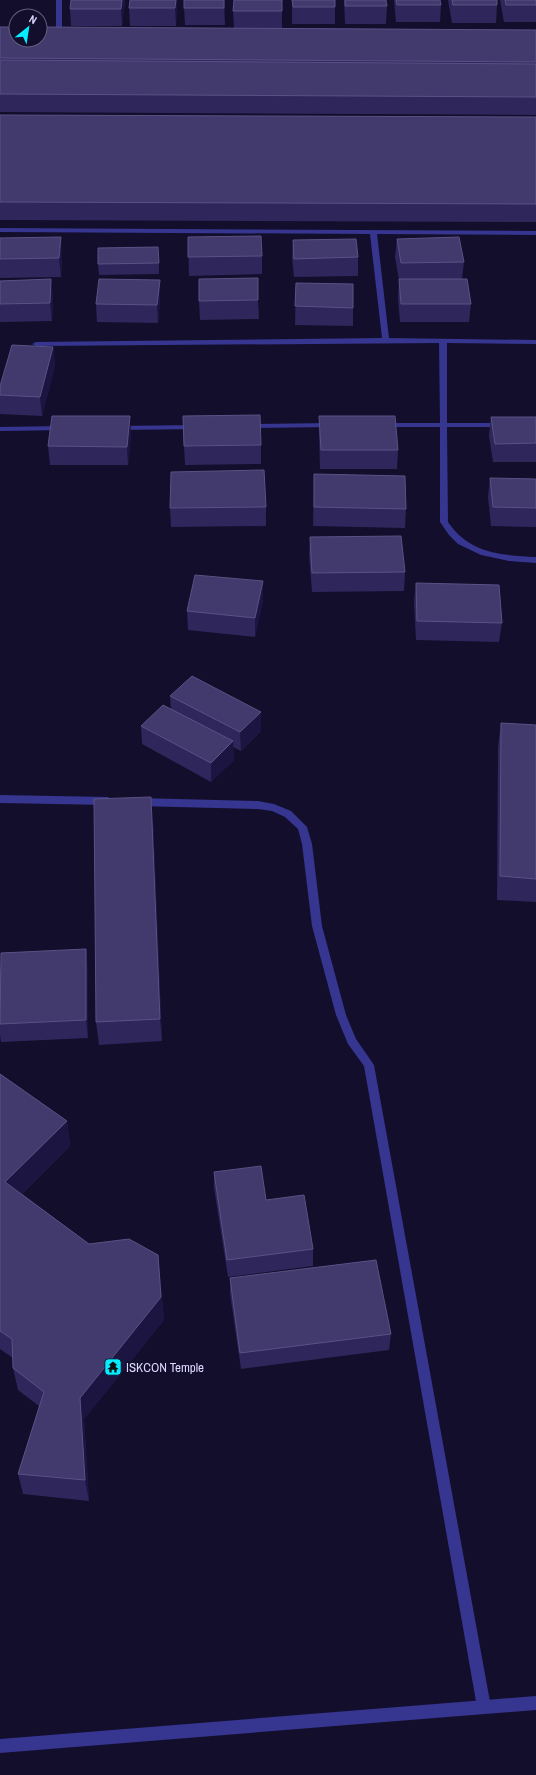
<svg xmlns="http://www.w3.org/2000/svg" width="536" height="1775" viewBox="0 0 536 1775" font-family="'Archivo Narrow',sans-serif">
	<style>
		.lines { fill: none; stroke-linecap: round; stroke-linejoin: round }
		.minor { fill: #36358f; fill-rule: evenodd }
		.tertiary { fill: #36358f; fill-rule: evenodd }
		.wall { fill: #2f265b }
		.shaded-wall { fill: #1c1441 }
		.building { fill: #42396d; stroke: #5a5284 }
		.labels { text-anchor: middle; stroke-width: 3.5; stroke-linejoin: round; paint-order: stroke }
		.near-poi-label { font-size: 13px; fill: #dcd9ff; stroke: #130e2c; text-anchor: start }
	</style>
	<rect width="100%" height="100%" fill="#130e2c"/>
	<g class="lines">
		<!-- minor -->
		<g class="minor">
			<path d="M56 0H62V37L59 39 56 37Z"/>
			<path d="M0 228 536 231V235L377 234 389 338 536 340V344L447 343V423H502L506 425 502 427H447L448 522C470 554 501 555 536 557V563L509 561 481 555 458 544 449 535 440 522V427H382L378 425 382 423H440L439 343 36 346 32 344 36 342 382 338 370 234 0 232Z"/>
			<path d="M332 423 336 425 335 427 248 428 244 426 248 424Z"/>
			<path d="M196 425 200 427 199 429 118 430 114 428 118 426Z"/>
			<path d="M62 426H65V430L0 431V427Z"/>
			<path d="M0 795 108 797 113 801 108 805 0 803Z"/>
			<path d="M138 798 258 801 274 804 291 811 307 827 312 844 322 926 346 1015 356 1039 374 1065 491 1707 489 1712 484 1714 479 1712 477 1707 364 1066 348 1044 336 1015 312 926 302 844 298 829 285 817 272 811 258 809 138 806 133 802Z"/>
		</g>
		<!-- tertiary -->
		<path class="tertiary" d="M536 1696V1710L0 1753V1739Z"/>
	</g>
	<!-- wall -->
	<g class="wall">
		<path d="M125 0 122 26H71L70 9Z"/>
		<path d="M130 0H177L176 26H130L129 8Z"/>
		<path d="M225 0V25H185L184 8Z"/>
		<path d="M282 0V28L536 30V115L0 112V27L234 28 233 11Z"/>
		<rect x="292" y="0" width="43" height="24"/>
		<path d="M344 0H386L387 6 386 24H345Z"/>
		<path d="M394 0H440L441 5 440 22H396Z"/>
		<path d="M448 0H497V5L496 23H452Z"/>
		<path d="M500 0H536V22H504Z"/>
		<path d="M0 115 536 117V222L0 220Z"/>
		<path d="M188 237 262 256V274L189 276Z"/>
		<path d="M0 238 62 256 61 277 0 278Z"/>
		<path d="M397 239 464 262 462 279 471 304 469 322H400L398 298 399 280 395 257Z"/>
		<path d="M293 240 358 257V276L294 277 292 258Z"/>
		<path d="M159 258V274L99 275 98 264Z"/>
		<path d="M51 279 53 298 52 321 0 322V281Z"/>
		<path d="M160 280V299L158 323 97 322 96 304Z"/>
		<path d="M296 283 353 308V326L295 325Z"/>
		<path d="M258 300 259 319 200 320 199 301Z"/>
		<path d="M53 347 55 365 42 416 0 414V386Z"/>
		<path d="M319 416 398 450 397 469H320L319 434Z"/>
		<path d="M491 417H536V462H493L489 436Z"/>
		<path d="M131 435 128 465H50L48 446Z"/>
		<path d="M261 445V464L185 465 184 446Z"/>
		<path d="M314 474 406 509 405 528 313 526Z"/>
		<path d="M490 478 536 479V527L491 526 488 497Z"/>
		<path d="M266 507V526L171 527 170 508Z"/>
		<path d="M310 537 405 572 404 591 312 592 309 556Z"/>
		<path d="M416 583 502 623 499 642 416 640 414 602Z"/>
		<path d="M263 600 255 637 188 630 187 611Z"/>
		<path d="M170 696 261 731 241 751 233 747 234 760 211 782 142 744 141 726 171 709Z"/>
		<path d="M501 723 536 725V902L497 900 498 747Z"/>
		<path d="M153 820 162 1041 99 1045 96 1022Z"/>
		<path d="M88 968V1038L1 1042 0 1035V969Z"/>
		<path d="M0 1074 67 1121 70 1146 22 1194 89 1244 158 1255 164 1320 84 1419 89 1501 23 1494 18 1474 39 1406 18 1390 13 1368V1358L0 1349Z"/>
		<path d="M214 1172 266 1200 313 1249V1266L228 1277 214 1188Z"/>
		<path d="M230 1278 391 1334 389 1350 241 1369 230 1294Z"/>
	</g>
	<!-- shaded-wall -->
	<g class="shaded-wall">
		<path d="M122 0H125L122 26 121 9Z"/>
		<path d="M176 0H177L176 26 175 8Z"/>
		<path d="M224 0H225V25L224 8Z"/>
		<path d="M61 237 62 256 61 277 59 258Z"/>
		<path d="M51 279 53 298 52 321 50 303Z"/>
		<path d="M160 280V299L158 323 157 305Z"/>
		<path d="M53 347 55 365 42 416 40 397Z"/>
		<path d="M130 416 131 435 128 465 127 447Z"/>
		<path d="M263 581V600L255 637V618Z"/>
		<path d="M261 712V731L241 751 240 732Z"/>
		<path d="M233 741 234 760 211 782V763Z"/>
		<path d="M151 797 153 820 162 1041 160 1019Z"/>
		<path d="M86 949 88 968V1038L86 1020Z"/>
		<path d="M67 1121 70 1146 10 1206 5 1182Z"/>
		<path d="M158 1255 164 1320 84 1419 89 1501 85 1480 80 1398Z"/>
	</g>
	<!-- building -->
	<g class="building">
		<path d="M71 0H122L121 9H70Z"/>
		<path d="M130 0H176L175 8H129Z"/>
		<rect x="184" y="0" width="40" height="8"/>
		<path d="M234 0H282V11H233Z"/>
		<path d="M292 0H335V7H293Z"/>
		<path d="M345 0H386L387 6H345Z"/>
		<path d="M396 0H440L441 5H397Z"/>
		<path d="M452 0H497V5H453Z"/>
		<path d="M505 0H536V5H506Z"/>
		<path d="M0 27H16V40H40V27L536 30V62L0 58Z"/>
		<path d="M0 60 536 64V97L0 94Z"/>
		<path d="M0 115 536 117V204L0 202Z"/>
		<path d="M261 236 262 256 188 257V237Z"/>
		<path d="M61 237 59 258 0 259V238Z"/>
		<path d="M459 237 464 262 401 263 397 239Z"/>
		<path d="M356 239 358 257 294 259 293 240Z"/>
		<path d="M158 247 159 263 98 264V248Z"/>
		<path d="M258 278V300L199 301V279Z"/>
		<path d="M51 279 50 303 0 304V281Z"/>
		<path d="M99 279 160 280 157 305 96 304Z"/>
		<path d="M399 279H467L471 304H401Z"/>
		<path d="M296 283 353 284V308L295 306Z"/>
		<path d="M12 345 53 347 40 397 0 395V386Z"/>
		<path d="M260 415 261 445 184 446 183 416Z"/>
		<path d="M52 416H130L127 447 48 446Z"/>
		<path d="M319 416H395L398 450H321Z"/>
		<path d="M491 417H536V443L495 444Z"/>
		<path d="M264 470 266 507 170 508 171 472Z"/>
		<path d="M314 474 405 476 406 509 314 507Z"/>
		<path d="M490 478 536 479V508L493 507Z"/>
		<path d="M401 536 405 572 312 573 310 537Z"/>
		<path d="M195 575 263 581 255 618 187 611Z"/>
		<path d="M416 583 499 585 502 623 417 621Z"/>
		<path d="M192 676 261 712 240 732 170 696Z"/>
		<path d="M163 705 233 741 211 763 141 726Z"/>
		<path d="M501 723 536 725V879L500 876Z"/>
		<path d="M151 797 160 1019 96 1022 94 799Z"/>
		<path d="M86 949V1020L0 1024 1 953Z"/>
		<path d="M0 1074 67 1121 5 1182 89 1244 129 1239 158 1255 161 1297 80 1398 85 1480 18 1474 44 1392 13 1368 12 1339 0 1331Z"/>
		<path d="M261 1166 266 1200 304 1195 313 1249 227 1260 214 1172Z"/>
		<path d="M376 1260 391 1334 240 1353 230 1278Z"/>
	</g>
	<!-- icons -->
	<defs>
		<symbol id="temple-square" viewBox="-11 -11 22 22"><rect x="-9" y="-9" width="18" height="18" rx="4" fill="#05edff" stroke="#130e2c"/><path d="M0-6L5-2H3V0L6.5 2.5H4V6H1.5V3h-3V6H-4V2.5H-6.5L-3 0V-2H-5Z" fill="#111"/></symbol>
	</defs>
	<g fill-rule="evenodd">
		<use href="#temple-square" x="103" y="1357" width="20" height="20"/>
	</g>
	<g class="labels">
		<!-- near-poi labels -->
		<g class="near-poi-label">
			<text x="126" y="1372">ISKCON Temple</text>
		</g>
	</g>
	<!-- north arrow -->
	<g transform="translate(28 28) rotate(30)"><circle r="19" fill="#130e2c" stroke="#635f80"/>
	<path d="M0-3L7 15L0 10L-7 15Z" fill="#05edff"/>
	<text y="-6" font-size="11" font-weight="bold" text-anchor="middle" fill="#dcd9ff">N</text>
	</g>
</svg>
